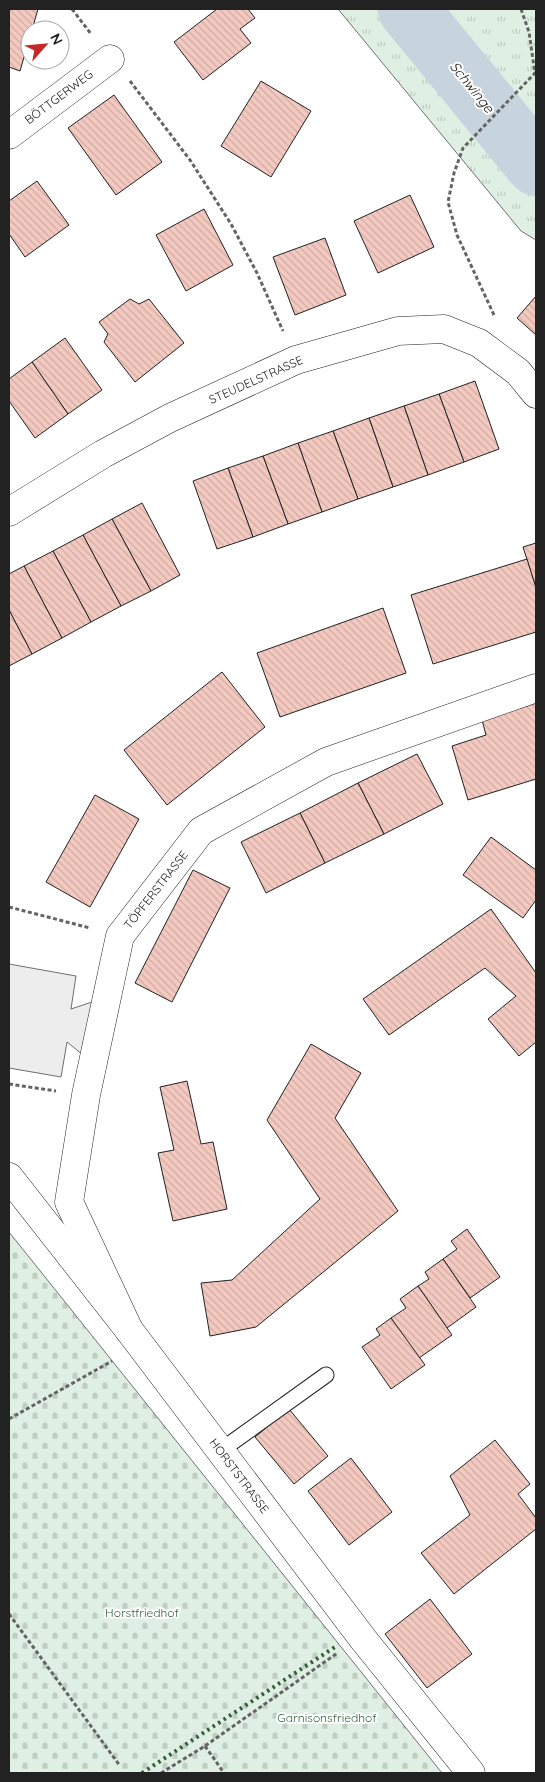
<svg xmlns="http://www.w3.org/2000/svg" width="545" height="1782" viewBox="0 0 545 1782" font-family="Quicksand,sans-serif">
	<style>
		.grass { fill: url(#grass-tufts); stroke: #6f6f6f }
		.cemetery { fill: url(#cemetery-stones); stroke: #6f6f6f }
		.parking { fill: #ededed; stroke: #6f6f6f }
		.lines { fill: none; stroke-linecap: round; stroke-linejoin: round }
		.river { stroke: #c7d3dd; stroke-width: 61 }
		.building { fill: url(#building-back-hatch); stroke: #222 }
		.lane-casing { stroke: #222; stroke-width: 17 }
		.street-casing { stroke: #222; stroke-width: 29 }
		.path { stroke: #646464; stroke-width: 3; stroke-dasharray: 4 2.5; stroke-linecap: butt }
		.lane { stroke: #fff; stroke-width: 15 }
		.street { stroke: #fff; stroke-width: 28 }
		.hedge { stroke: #2f5e38; stroke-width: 4; stroke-dasharray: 2.5 4; stroke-linecap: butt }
		.labels { text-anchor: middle; stroke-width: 4; stroke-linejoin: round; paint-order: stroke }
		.street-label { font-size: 12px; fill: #222; stroke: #fff }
		.park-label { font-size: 12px; fill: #2f5e38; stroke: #fff }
		.water-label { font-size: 14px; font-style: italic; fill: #222; stroke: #fff }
	</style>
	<defs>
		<pattern id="grass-tufts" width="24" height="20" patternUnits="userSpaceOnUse" patternTransform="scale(1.25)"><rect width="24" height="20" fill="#e0efe3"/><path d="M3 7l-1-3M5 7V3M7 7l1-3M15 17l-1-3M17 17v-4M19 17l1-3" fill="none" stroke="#c0cdc2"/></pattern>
		<pattern id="cemetery-stones" width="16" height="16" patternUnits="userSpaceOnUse" patternTransform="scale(1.25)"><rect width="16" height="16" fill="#e0efe3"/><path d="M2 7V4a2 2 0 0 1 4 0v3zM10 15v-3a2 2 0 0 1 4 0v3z" fill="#c0cdc2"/></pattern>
		<pattern id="building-back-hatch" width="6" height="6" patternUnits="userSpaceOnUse" patternTransform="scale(1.25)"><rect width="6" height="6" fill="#f3c9c0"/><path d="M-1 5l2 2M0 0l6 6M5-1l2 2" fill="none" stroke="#d0aca5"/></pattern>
	</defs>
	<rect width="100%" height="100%" fill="#fff"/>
	<!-- grass -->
	<path class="grass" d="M338 9H536V240L521 231Z"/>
	<!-- cemetery -->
	<path class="cemetery" d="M9 1232 442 1773H9Z"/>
	<!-- parking -->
	<path class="parking" d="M9 964 76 976 71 1009 107 997 93 1063 67 1042 61 1077 9 1068Z"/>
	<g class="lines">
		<!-- river -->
		<path class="river" d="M408 9 536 165"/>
	</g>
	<!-- building -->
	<g class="building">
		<path d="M9 9H38L32 30H30V36L20 71 9 67Z"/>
		<path d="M217 9H248L255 18 240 29 251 43 203 80 174 42Z"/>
		<path d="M261 81 311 111 271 177 221 146Z"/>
		<path d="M114 95 162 162 116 195 68 128Z"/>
		<path d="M37 181 69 225 25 257 9 234V201Z"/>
		<path d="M410 195 434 247 378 273 354 221Z"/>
		<path d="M204 209 233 265 186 291 156 235Z"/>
		<path d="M325 238 346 295 295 315 273 257Z"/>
		<path d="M536 296V335L517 318Z"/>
		<path d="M130 299 139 304 149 299 184 343 135 382 104 342 108 334 99 322Z"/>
		<path d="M65 338 102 390 68 414 32 362Z"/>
		<path d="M32 362 68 414 35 438 9 401V379Z"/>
		<path d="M475 381 499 449 464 462 439 394Z"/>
		<path d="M439 394 464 462 428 475 404 406Z"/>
		<path d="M404 406 428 475 393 487 369 418Z"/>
		<path d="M369 418 393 487 358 499 333 431Z"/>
		<path d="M333 431 358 499 322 512 298 443Z"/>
		<path d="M298 443 322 512 288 524 263 456Z"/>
		<path d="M263 456 288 524 253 537 228 468Z"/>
		<path d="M228 468 253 537 217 549 193 481Z"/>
		<path d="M142 503 180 575 151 591 112 519Z"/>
		<path d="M112 519 151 591 121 606 83 535Z"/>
		<path d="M83 535 121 606 91 622 53 551Z"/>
		<path d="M536 543V588L523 547Z"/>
		<path d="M53 551 91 622 62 638 24 566Z"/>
		<path d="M527 559 536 588V632L433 664 411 595Z"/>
		<path d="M24 566 62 638 32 654 9 610V574Z"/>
		<path d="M383 608 406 673 280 717 257 653Z"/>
		<path d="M9 610 32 654 9 666Z"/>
		<path d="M222 672 265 727 167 805 124 750Z"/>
		<path d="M536 703V779L468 800 452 746 486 735 482 720Z"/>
		<path d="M417 754 443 804 384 834 358 783Z"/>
		<path d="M358 783 384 834 325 863 300 813Z"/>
		<path d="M95 795 139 819 90 907 46 882Z"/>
		<path d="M300 813 325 863 266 893 241 842Z"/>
		<path d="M491 837 536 870V900L523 918 463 875Z"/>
		<path d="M193 870 230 888 172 1002 135 983Z"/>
		<path d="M491 909 536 973V1042L519 1056 488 1019 516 996 485 968 389 1035 363 999Z"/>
		<path d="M311 1044 361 1073 335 1118 398 1211 256 1327 210 1336 201 1283 232 1280 320 1199 267 1120Z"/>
		<path d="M187 1081 201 1144 213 1142 227 1209 173 1221 158 1153 174 1150 160 1087Z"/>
		<path d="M467 1229 500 1277 470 1298 443 1259 457 1249 451 1241Z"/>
		<path d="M443 1259 476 1307 447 1328 418 1286 429 1279 425 1272Z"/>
		<path d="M418 1286 452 1335 419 1358 391 1318 406 1308 400 1299Z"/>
		<path d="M391 1318 425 1365 391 1389 362 1347 380 1335 376 1329Z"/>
		<path d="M289 1409 328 1456 294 1484 255 1437Z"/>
		<path d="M495 1440 530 1484 518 1494 536 1518V1529L454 1594 421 1553 470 1515 450 1476Z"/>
		<path d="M351 1458 392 1512 349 1545 308 1491Z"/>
		<path d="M430 1599 472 1654 427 1688 385 1634Z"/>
	</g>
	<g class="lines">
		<defs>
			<path id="lane" d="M220 1451 326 1375"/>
			<g id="street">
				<path d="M9 135 110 59"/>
				<path d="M9 512 103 454 170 418 296 360 398 331 444 329 479 343 518 372 536 394"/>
				<path d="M9 1177 129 1330 363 1639 471 1773"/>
				<path d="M129 1330 69 1202 86 1095 120 936 201 831 326 762 536 688"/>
			</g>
		</defs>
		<!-- lane casing -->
		<use href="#lane" class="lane-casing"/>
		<!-- street casing -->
		<use href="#street" class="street-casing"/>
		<!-- path -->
		<g class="path">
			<path d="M72 9 91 34"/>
			<path d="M521 9 529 32 535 74"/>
			<path d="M130 81 190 160 231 224 257 273 283 331"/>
			<path d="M494 315 457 235 448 202 454 173 463 148 536 72"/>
			<path d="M9 907 90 928"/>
			<path d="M9 1084 56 1091"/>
			<path d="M9 1419 112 1361"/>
			<path d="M9 1614 120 1766"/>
			<path d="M205 1746 224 1773"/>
			<path d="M161 1773 205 1746 336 1654"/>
		</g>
		<!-- lane -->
		<use href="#lane" class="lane"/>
		<!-- street -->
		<use href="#street" class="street"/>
		<!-- hedge -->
		<path class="hedge" d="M142 1773 338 1645"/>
	</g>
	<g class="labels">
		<!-- street labels -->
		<g class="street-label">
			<text transform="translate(59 97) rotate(-37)" y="4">BÖTTGERWEG</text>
			<text transform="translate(256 380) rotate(-24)" y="4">STEUDELSTRASSE</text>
			<text transform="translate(156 890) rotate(-52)" y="4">TÖPFERSTRASSE</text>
			<text transform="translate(239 1476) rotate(53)" y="4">HORSTSTRASSE</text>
		</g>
		<!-- park labels -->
		<g class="park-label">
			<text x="142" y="1617">Horstfriedhof</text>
			<text x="327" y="1722">Garnisonsfriedhof</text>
		</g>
		<!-- water labels -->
		<g class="water-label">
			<text transform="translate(472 87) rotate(51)" y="5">Schwinge</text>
		</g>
	</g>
	<!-- border -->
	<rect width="545" height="1782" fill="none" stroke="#222222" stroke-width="20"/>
	<!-- north arrow -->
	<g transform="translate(45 45) rotate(63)"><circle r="24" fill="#ffffff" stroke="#a7a7a7"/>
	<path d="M0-4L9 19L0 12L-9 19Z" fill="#c62828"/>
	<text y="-8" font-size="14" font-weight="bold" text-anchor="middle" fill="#222222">N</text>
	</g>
</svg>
